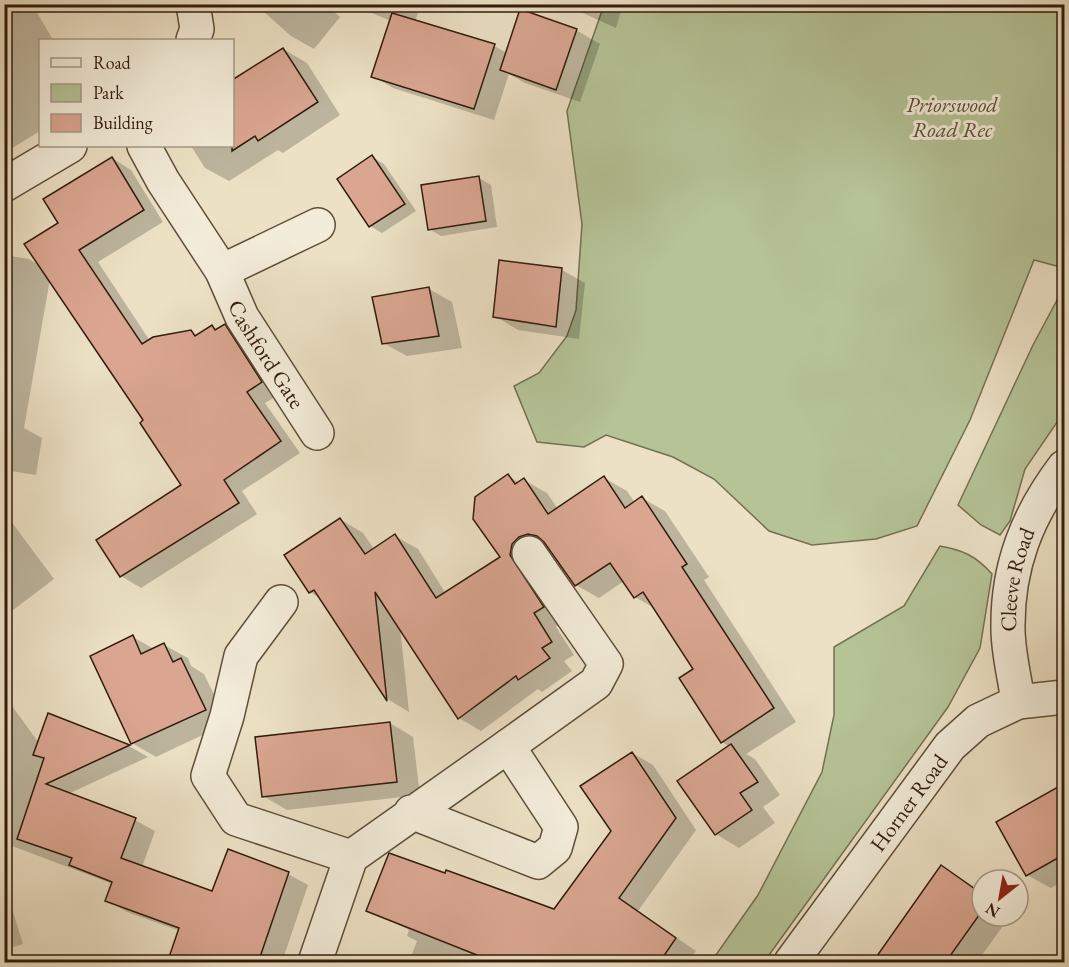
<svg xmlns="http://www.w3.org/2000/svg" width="1069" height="967" viewBox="0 0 1069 967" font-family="'EB Garamond',serif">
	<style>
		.green { fill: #b5c397; stroke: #747052; stroke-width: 1.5 }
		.shadow { fill: #0003 }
		.building { fill: #daa692; stroke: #321c0c; stroke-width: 1.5 }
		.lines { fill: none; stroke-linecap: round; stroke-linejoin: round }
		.minor-casing { stroke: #604d3a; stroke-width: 36 }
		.minor { stroke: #f3ecd9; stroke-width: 33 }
		.labels { text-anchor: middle; stroke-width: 6; stroke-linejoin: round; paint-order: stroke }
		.park-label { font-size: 22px; font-style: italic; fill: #594e36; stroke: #f3ecd9 }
		.street-label { font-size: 22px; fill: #321c0c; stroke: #f3ecd9 }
	</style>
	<rect width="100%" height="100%" fill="#ece1c5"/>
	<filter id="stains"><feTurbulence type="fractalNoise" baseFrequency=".00333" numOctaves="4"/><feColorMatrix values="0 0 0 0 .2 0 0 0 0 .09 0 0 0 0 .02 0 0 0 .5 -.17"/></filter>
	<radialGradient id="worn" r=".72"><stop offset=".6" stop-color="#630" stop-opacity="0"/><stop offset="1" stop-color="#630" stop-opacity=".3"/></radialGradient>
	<!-- green -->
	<g class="green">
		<path d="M604 5H1064V268L1034 260 970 420 917 526 876 539 812 545 769 531 714 479 673 457 606 435 584 447 537 442 514 386 539 373 567 336 576 310 582 224 567 111Z"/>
		<path d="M1064 287V412L1025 469 1010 521 1000 535 981 525 958 505 1033 345Z"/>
		<path d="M940 546C963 550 976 556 992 574L980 648 948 707 764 962H711L758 895 822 772 834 715V647L904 606Z"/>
	</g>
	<!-- shadow -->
	<g class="shadow">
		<path d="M4 4H32L53 40H40V131L6 152Z"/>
		<path d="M255 4H325L340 17 314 49 291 36Z"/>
		<path d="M350 4H421L415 22 494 46 507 53 576 30 600 44 580 102 525 83 509 74 494 120 393 88 373 76 391 21Z"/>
		<path d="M563 4H623L616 28Z"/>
		<path d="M283 49 307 63 340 115 283 153 278 150 229 181 205 168 191 146H232Z"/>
		<path d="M372 157 384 164 416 211 382 233 370 226Z"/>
		<path d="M112 158 131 170 163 222 98 262 150 341 191 331 198 336 212 327 218 330 225 326 244 337 280 394 265 403 300 453 242 491 257 514 141 588 121 576 183 486 145 421 50 279 24 428 42 438 36 475 4 470V255L29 259 40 266 60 223Z"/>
		<path d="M479 178 491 185 497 227 441 236 429 229Z"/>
		<path d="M500 261 562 270 585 283 579 339 518 330 495 316Z"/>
		<path d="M429 289 452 302 462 348 407 356 383 343Z"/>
		<path d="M508 476 520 483 524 480 547 493 558 509 604 478 627 491 635 503 642 498 665 511 709 577 704 580 796 722 746 754 755 759 780 795 763 807 775 823 739 848 716 834 730 747 722 742 695 669 656 609 635 597 624 581 599 598 576 585 550 547 542 550 565 620 556 627 574 655 564 661 572 671 542 692 538 689 481 731 459 718 400 627 409 712 389 700 323 600 310 592 340 519 363 533 374 549 395 536 418 549 446 594 502 557Z"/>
		<path d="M4 512 54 579 4 617Z"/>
		<path d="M133 637 154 649 164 645 188 658 191 666 204 674 228 723 156 757 132 743Z"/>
		<path d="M4 695 39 743 49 715 129 746 148 757 68 794 135 820 155 831 142 867 213 893 229 851 288 874 308 885 282 962H169L180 931 127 912 107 900 113 884 4 843Z"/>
		<path d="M390 723 413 737 420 795 287 810 263 796Z"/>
		<path d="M632 753 653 765 696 830 638 911 696 951 688 962H409L417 941 407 936 409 930 368 910 389 855 554 911 613 831Z"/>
		<path d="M1064 784V881L1051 888 1027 875Z"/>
		<path d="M941 867 982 893V916H1010L977 962H873Z"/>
		<path d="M4 883 23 944 4 950Z"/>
	</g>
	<!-- building -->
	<g class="building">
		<path d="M520 9 577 29 556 90 500 70Z"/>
		<path d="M392 13 495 44 474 109 371 77Z"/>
		<path d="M283 48 318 102 258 141 255 136 232 151V80Z"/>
		<path d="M372 155 405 204 369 227 337 179Z"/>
		<path d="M112 157 144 210 79 250 142 344 153 337 191 330 195 336 212 325 215 330 225 324 262 382 247 392 281 441 224 480 239 503 120 577 96 540 181 485 140 423 143 420 24 244 58 223 43 199Z"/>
		<path d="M479 176 486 221 428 230 421 185Z"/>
		<path d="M499 260 562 268 556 327 493 317Z"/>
		<path d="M429 287 439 336 382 344 372 297Z"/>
		<path d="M508 474 515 484 524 478 548 514 604 476 625 508 642 496 687 564 682 567 774 708 721 743 679 678 693 669 643 592 634 598 610 563 575 586 544 542 537 536 528 534 519 537 512 544 510 555 544 607 534 613 552 642 542 648 550 658 518 680 516 676 458 719 375 592 387 701 314 590 309 593 284 555 340 518 365 554 395 534 436 598 500 557 473 519 475 497Z"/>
		<path d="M133 635 141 654 164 643 173 662 181 658 206 710 131 744 90 656Z"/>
		<path d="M48 713 130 745 46 784 136 818 121 858 212 891 228 849 289 872 258 963H167L179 928 105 901 112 882 69 865 72 858 17 839 44 758 33 755Z"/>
		<path d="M390 722 397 782 262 797 255 737Z"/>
		<path d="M731 744 758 782 740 793 752 810 715 835 677 781Z"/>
		<path d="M632 752 676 818 619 898 676 938 659 963H497L366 911 389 853 445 873 446 870 554 909 611 831 580 786Z"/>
		<path d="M1065 783V854L1026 876 996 822Z"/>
		<path d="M941 865 982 894V911L945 963H872Z"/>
	</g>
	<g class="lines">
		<defs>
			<g id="minor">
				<path d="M193 4 197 29 193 40"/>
				<path id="s1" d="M144 146 163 181 222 271 242 317 317 433"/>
				<path d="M4 185 70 146"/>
				<path d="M222 271 318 225"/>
				<path d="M281 602 241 656 227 716 208 776 236 819 351 857"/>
				<path id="s2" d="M1018 702C1015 678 1008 653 1008 629 1007 567 1027 516 1064 467"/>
				<path d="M508 746 596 683 606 664 529 553"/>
				<path d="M315 962 351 857 508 746 561 827 555 848 538 862 411 812"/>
				<path id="s3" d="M791 962 950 746 978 721 1018 702 1064 697"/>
			</g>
		</defs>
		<!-- minor casing -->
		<use href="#minor" class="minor-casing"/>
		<!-- minor -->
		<use href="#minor" class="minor"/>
	</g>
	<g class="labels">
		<!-- park labels -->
		<g class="park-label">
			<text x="952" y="112">Priorswood<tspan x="952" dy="25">Road Rec</tspan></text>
		</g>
		<!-- street labels -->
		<g class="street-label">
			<text dy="8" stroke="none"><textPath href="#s1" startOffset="242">Cashford Gate</textPath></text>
			<text dy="8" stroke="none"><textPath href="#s2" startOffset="124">Cleeve Road</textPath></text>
			<text dy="8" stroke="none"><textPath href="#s3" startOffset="198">Horner Road</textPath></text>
		</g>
	</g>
	<!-- margin -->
	<rect width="1069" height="967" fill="none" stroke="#ece1c5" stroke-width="24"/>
	<rect x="6" y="6" width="1057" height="955" fill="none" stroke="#321c0c" stroke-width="3"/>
	<rect x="12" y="12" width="1045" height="943" fill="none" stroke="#321c0c" stroke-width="1.5"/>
	<!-- legend -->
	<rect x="39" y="39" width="195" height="108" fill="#f3ecd9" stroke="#a69987" stroke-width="1.5"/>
	<rect x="51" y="58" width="30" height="9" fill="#f3ecd9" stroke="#a69987" stroke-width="1.5"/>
	<text x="93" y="69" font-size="18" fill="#321c0c">Road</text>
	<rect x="51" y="84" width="30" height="18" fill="#b5c397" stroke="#a69987" stroke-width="1.5"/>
	<text x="93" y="99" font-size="18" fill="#321c0c">Park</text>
	<rect x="51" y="114" width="30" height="18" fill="#daa692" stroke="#a69987" stroke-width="1.5"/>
	<text x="93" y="129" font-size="18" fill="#321c0c">Building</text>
	<!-- north arrow -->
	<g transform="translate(1000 898) rotate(211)"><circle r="28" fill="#f3ecd9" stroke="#a69987" stroke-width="1.5"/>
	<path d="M0-4.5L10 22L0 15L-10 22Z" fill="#8f2418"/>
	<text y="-9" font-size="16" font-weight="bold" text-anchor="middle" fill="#321c0c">N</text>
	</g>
	<rect width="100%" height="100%" filter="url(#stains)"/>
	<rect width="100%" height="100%" fill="url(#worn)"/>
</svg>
